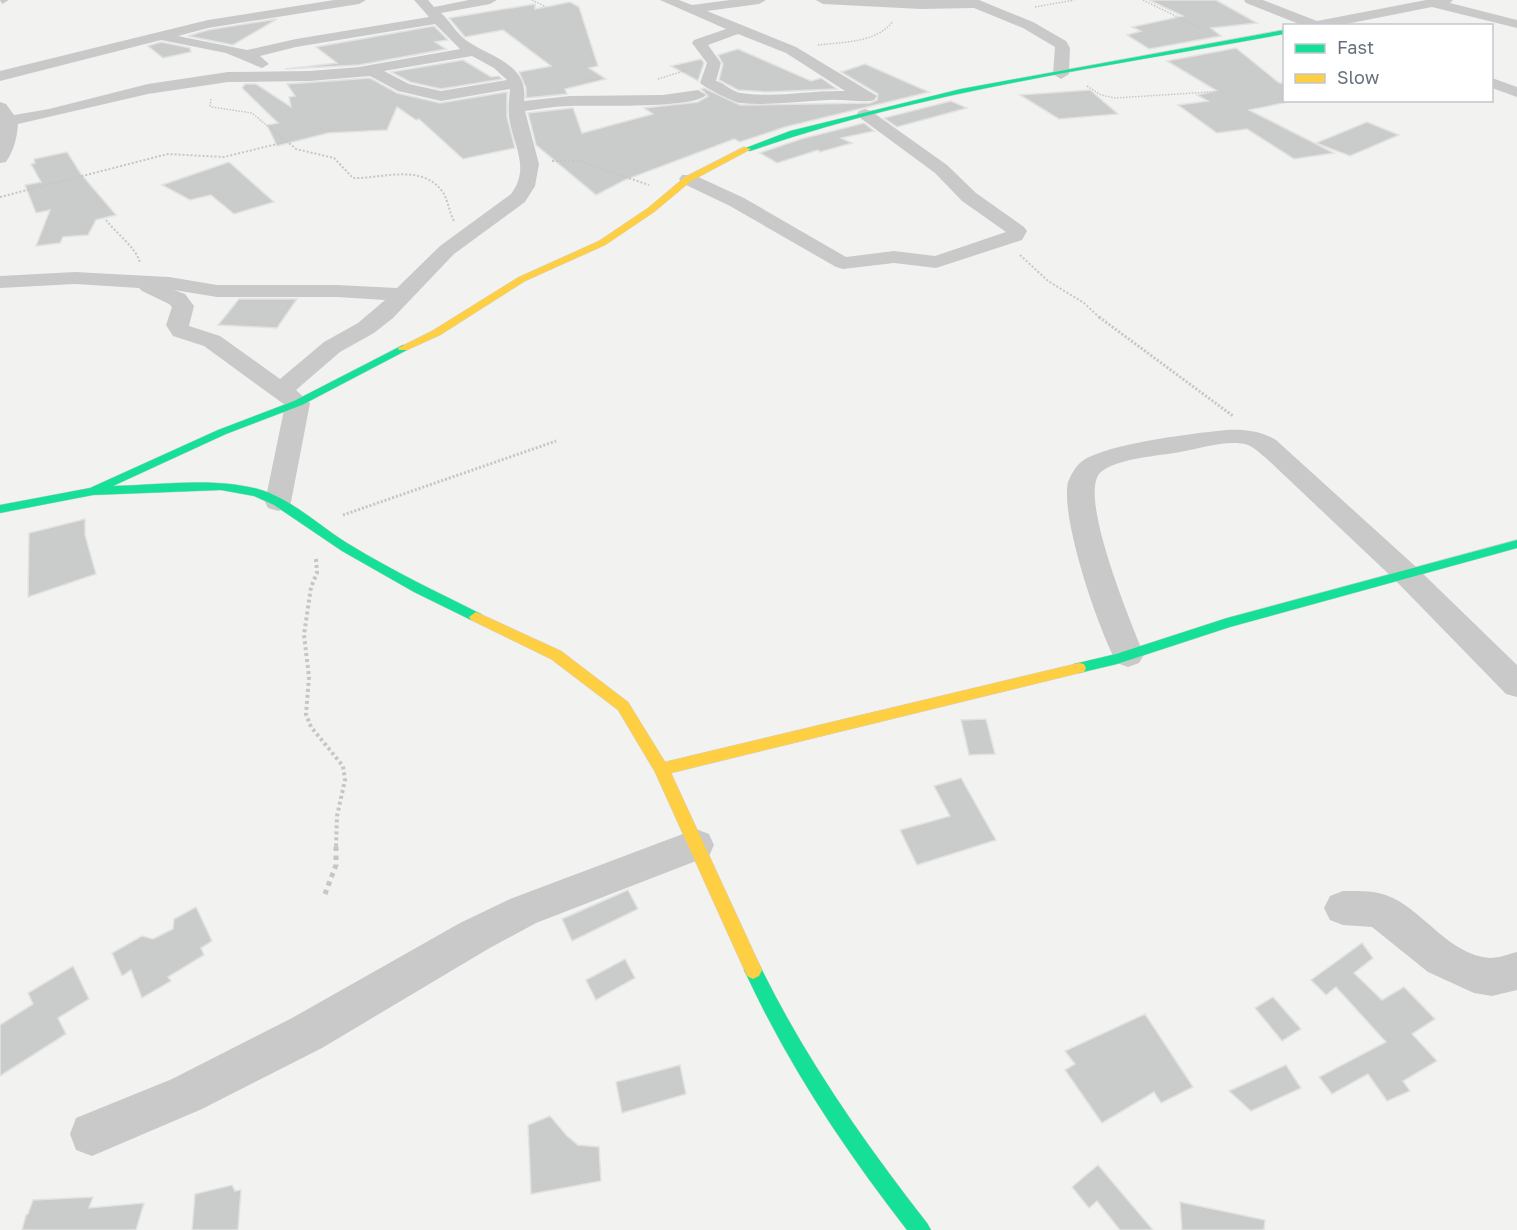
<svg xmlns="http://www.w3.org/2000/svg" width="1517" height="1230" viewBox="0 0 1517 1230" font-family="'Golos Text',sans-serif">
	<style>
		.building { fill: #cacccc; stroke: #e2e2e1; stroke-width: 1.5 }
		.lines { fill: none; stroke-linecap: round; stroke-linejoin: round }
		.fast-casing { stroke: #cecfcf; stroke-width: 1 }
		.slow-casing { stroke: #cecfcf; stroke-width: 1 }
		.path-far4 { stroke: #c6c6c6; stroke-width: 1.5; stroke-dasharray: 1.5 1.5; stroke-linecap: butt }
		.path-far3 { stroke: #c6c6c6; stroke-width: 2; stroke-dasharray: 2 2; stroke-linecap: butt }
		.path-far2 { stroke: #c6c6c6; stroke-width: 3; stroke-dasharray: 2 2; stroke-linecap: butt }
		.path-far1 { stroke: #c6c6c6; stroke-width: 4; stroke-dasharray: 3 3; stroke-linecap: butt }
		.path { stroke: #c6c6c6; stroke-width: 5; stroke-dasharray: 4.5 4.5; stroke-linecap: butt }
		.street { fill: #c9c9ca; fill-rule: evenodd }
		.fast { fill: #16e098; fill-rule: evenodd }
		.slow { fill: #ffcf43; fill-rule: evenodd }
	</style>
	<rect width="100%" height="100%" fill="#f2f3f1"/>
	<!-- building -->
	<g class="building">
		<path d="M1149 0H1216L1257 23 1211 28 1221 36 1149 49 1127 35 1141 31 1132 27 1183 16Z"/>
		<path d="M570 2 579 7 598 66 589 68 606 79 565 89 567 94 526 98V88L519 72 551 66 503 30 465 37 449 18 535 4V9Z"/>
		<path d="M277 19 233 45 188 36 208 30Z"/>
		<path d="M434 26 448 40 435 42 446 49 359 65 285 69 337 63 316 47Z"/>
		<path d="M161 42 190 48 191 52 163 58 148 46Z"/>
		<path d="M1236 48 1278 82 1284 84V103L1249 110 1334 153 1294 159 1247 129 1217 133 1178 105 1208 101 1197 95 1217 91 1167 61Z"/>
		<path d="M738 49 811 81 821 78 837 89 767 92 738 90 719 80 723 64 718 55Z"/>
		<path d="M701 59 704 63 698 81 671 66Z"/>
		<path d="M463 60 491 77 499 76 502 79 441 89 410 82 391 72Z"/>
		<path d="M865 64 929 92 785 127 740 142 734 139 625 180 596 195 536 145 528 113 573 108 582 133 653 114 644 108 698 102 708 96 701 89 704 88 740 105 870 103 877 100 878 94 841 72Z"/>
		<path d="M370 78 397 93 440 103 507 92V117L515 148 463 159 419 119 416 120 397 107 387 130 328 133 277 146 267 125 278 123 242 88 245 84H256L291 107 289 97 295 96 287 84Z"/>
		<path d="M1090 90 1118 114 1059 119 1020 95Z"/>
		<path d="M951 101 967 108 897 127 884 118Z"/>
		<path d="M1367 122 1399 135 1350 156 1316 143Z"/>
		<path d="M864 123 874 131 841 138 852 143 820 152 818 150 777 163 760 153 801 139Z"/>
		<path d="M67 152 81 174 116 215 96 220 88 235 63 237 60 243 36 246 50 210 36 213 25 185 41 182 31 164 35 163 34 159Z"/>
		<path d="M229 162 274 202 234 214 211 195 190 200 162 185Z"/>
		<path d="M239 299H297L277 328 218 325Z"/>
		<path d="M85 519V535L96 574 28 597 29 533Z"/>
		<path d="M986 719 995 754 969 755 961 720Z"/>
		<path d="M961 778 996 840 917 865 900 830 950 816 934 786Z"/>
		<path d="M628 890 638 909 572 941 562 919Z"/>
		<path d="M196 907 212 941 201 948 204 955 168 977 171 981 142 998 131 970 122 976 112 953 142 936 153 939 173 929 174 919Z"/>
		<path d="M1362 943 1373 958 1354 973 1382 1000 1404 987 1435 1019 1412 1034 1437 1061 1403 1081 1410 1091 1387 1101 1368 1074 1332 1094 1319 1077 1386 1042 1336 987 1326 995 1311 980Z"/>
		<path d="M625 959 635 978 596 1000 586 980Z"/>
		<path d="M73 966 89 999 58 1018 66 1034 0 1076V1025L33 1004 28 993Z"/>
		<path d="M1273 997 1301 1029 1282 1041 1255 1008Z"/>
		<path d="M1145 1014 1193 1087 1161 1103 1154 1092 1102 1123 1065 1070 1075 1064 1065 1051Z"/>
		<path d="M680 1065 686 1094 622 1113 616 1082Z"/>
		<path d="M1286 1065 1301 1088 1251 1111 1229 1091Z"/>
		<path d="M550 1116 567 1136 578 1145 599 1147 601 1181 531 1194 528 1125Z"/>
		<path d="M1098 1165 1153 1230H1120L1097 1201 1089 1208 1072 1187Z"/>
		<path d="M232 1185 235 1191 241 1190 238 1230H192L195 1194Z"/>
		<path d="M93 1197 89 1208 144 1203 136 1230H22L26 1215 28 1214 33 1200Z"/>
		<path d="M1180 1202 1265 1220 1264 1230H1182Z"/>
	</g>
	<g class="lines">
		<defs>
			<g id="fast">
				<path d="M1284 30V34C1106 67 922 91 750 151L743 149 790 131 961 89Z"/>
				<path d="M403 345 407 346V350L302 405 226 434 113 486C161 485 211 477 258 489 293 499 321 528 352 546 393 571 437 592 481 614L483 617 481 620H471L414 592 342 551 274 505 254 496 221 490 93 495 0 513V505L90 488 218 430 294 401Z"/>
				<path d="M1517 540V548L1230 627 1117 664 1079 673 1074 672 1072 668 1074 664 1116 654 1227 618Z"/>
				<path d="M753 961 759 964C805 1058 863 1141 927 1223L931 1230H907C845 1150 790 1068 747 976L744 970 747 964Z"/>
			</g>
			<g id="slow">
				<path d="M744 147 751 149 691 181 654 212 605 245 525 281 440 335 407 350H399L398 348 432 331 519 277 599 241 648 208 685 177Z"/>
				<path d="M476 612 561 651 628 702 665 762 1079 663 1084 664 1086 668 1084 672 1079 673 671 773 762 970 759 976 753 979 747 976 655 772 618 710 551 659 471 620 469 617Z"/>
			</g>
		</defs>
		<!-- fast casing -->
		<use href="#fast" class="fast-casing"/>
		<!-- slow casing -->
		<use href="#slow" class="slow-casing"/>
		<!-- path-far4 -->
		<g class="path-far4">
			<path d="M532 0 546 7"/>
			<path d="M1143 0 1200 28"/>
			<path d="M1035 7 1074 0"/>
			<path d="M818 45C843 42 877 43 893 21"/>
			<path d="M586 79 597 80"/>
			<path d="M658 79 690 69"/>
			<path d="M1087 86 1101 95 1115 98 1225 91"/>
			<path d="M211 99 210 106 212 107 252 113 284 140"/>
		</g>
		<!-- path-far3 -->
		<g class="path-far3">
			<path d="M283 138 296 149 334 158 353 178C381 179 421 163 442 191 448 199 449 212 454 221"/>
			<path d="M552 161H579L649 185"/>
			<path d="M0 197 168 154 224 157 285 142"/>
			<path d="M106 220C117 234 135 247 140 262"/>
			<path d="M1020 255 1048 281 1084 303 1101 319"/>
		</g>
		<!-- path-far2 -->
		<g class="path-far2">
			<path d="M1099 317 1233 416"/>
			<path d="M343 515 556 441"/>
		</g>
		<!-- path-far1 -->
		<path class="path-far1" d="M316 559 317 573 311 587 304 635 309 677 306 714 311 727 343 766 345 780 337 816 336 847"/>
		<!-- path -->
		<path class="path" d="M325 894 336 865V846"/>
		<!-- street -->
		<g class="street">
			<path d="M0 0H9L2 4Z"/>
			<path d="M334 0H366L359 4 208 28 178 36 247 50 296 39 429 17 414 0H428L434 7 469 0H497L490 4 441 13C450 21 457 34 467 41 492 58 529 64 524 101L570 96 663 95 698 90 706 95C694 109 595 105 571 106 556 106 540 109 525 111L539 164 535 186 525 202 454 254 393 318 374 333 340 352 296 390 310 403 291 502 288 508 278 511 268 508 265 502 285 405 204 346 173 336 166 325 172 307 169 304 142 291 139 288 75 284 0 288V276L75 272 169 277 217 285H337L397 288 440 246 511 194C531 167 513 146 509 117 508 108 509 99 510 89L441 101 398 91 370 76 310 81 228 82 148 94 18 124C17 138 14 150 6 162L0 163V102L6 104 14 115 49 109 148 84 228 72 310 71 359 67 460 49 435 24 296 47 260 56 269 64 262 68 226 53 161 40 0 81V71L208 20ZM472 56 494 68 507 80 441 91 409 84 384 71ZM174 290 217 297H337L385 300 358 323 324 342 280 379 220 336 189 326 194 306 185 294Z"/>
			<path d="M660 0H679L692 5 730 0H766L759 4 707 11 796 47 877 96C874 100 875 100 870 101 856 102 842 99 828 100 799 101 770 106 740 103 733 102 704 87 700 83L707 63 692 43 694 40 726 29ZM738 34 786 53 845 91C811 90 776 98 741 93 732 92 725 83 716 81L721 63 708 45Z"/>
			<path d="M816 0H979L1033 22 1066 41 1070 48 1069 74 1061 79 1053 74 1055 47 1023 28 974 8 921 9 823 4Z"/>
			<path d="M1244 0H1263L1317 21 1426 0H1453L1450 3 1517 20V28L1432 7 1336 26H1304L1246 3Z"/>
			<path d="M1492 78 1517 87V97L1492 88Z"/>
			<path d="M865 109 871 111 947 165 976 193 1024 227 1027 231 1022 240 936 268 894 263 843 269 836 267 730 206 682 183 679 179 682 175H694L744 198 846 257 894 251 935 256 1006 232 962 201 935 173 859 117 857 114 859 111Z"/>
			<path d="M1227 430C1244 429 1261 431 1276 440L1415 566 1517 665V697L1506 694 1395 580 1267 459C1261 454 1255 448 1248 445 1228 439 1200 449 1180 452 1159 456 1118 458 1101 472 1076 493 1133 627 1144 655L1139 663 1128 667 1117 663C1099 631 1060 518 1068 482 1070 477 1075 467 1080 463 1101 444 1196 433 1227 430Z"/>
			<path d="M696 829 709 834 714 845 709 856 536 923 488 949 322 1048 202 1109 92 1156 76 1150 70 1134 76 1118 172 1079 292 1018 460 923 510 899Z"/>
			<path d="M1343 891C1360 891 1377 890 1393 898 1426 914 1450 955 1490 958 1499 958 1509 954 1517 952V990L1492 996 1474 993 1428 972 1372 927 1343 925 1330 920 1324 908 1330 896Z"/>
		</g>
		<!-- fast -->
		<use href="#fast" class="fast"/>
		<!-- slow -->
		<use href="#slow" class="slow"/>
	</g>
	<!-- legend -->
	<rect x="1283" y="24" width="210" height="78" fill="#ffffff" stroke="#c2c6cb" stroke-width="1.5"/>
	<rect x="1295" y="44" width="30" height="9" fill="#16e098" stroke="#c2c6cb" stroke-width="1.5"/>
	<text x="1337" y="54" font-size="18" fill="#66707e">Fast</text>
	<rect x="1295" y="74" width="30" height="9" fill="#ffcf43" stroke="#c2c6cb" stroke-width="1.5"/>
	<text x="1337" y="84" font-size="18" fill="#66707e">Slow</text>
</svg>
